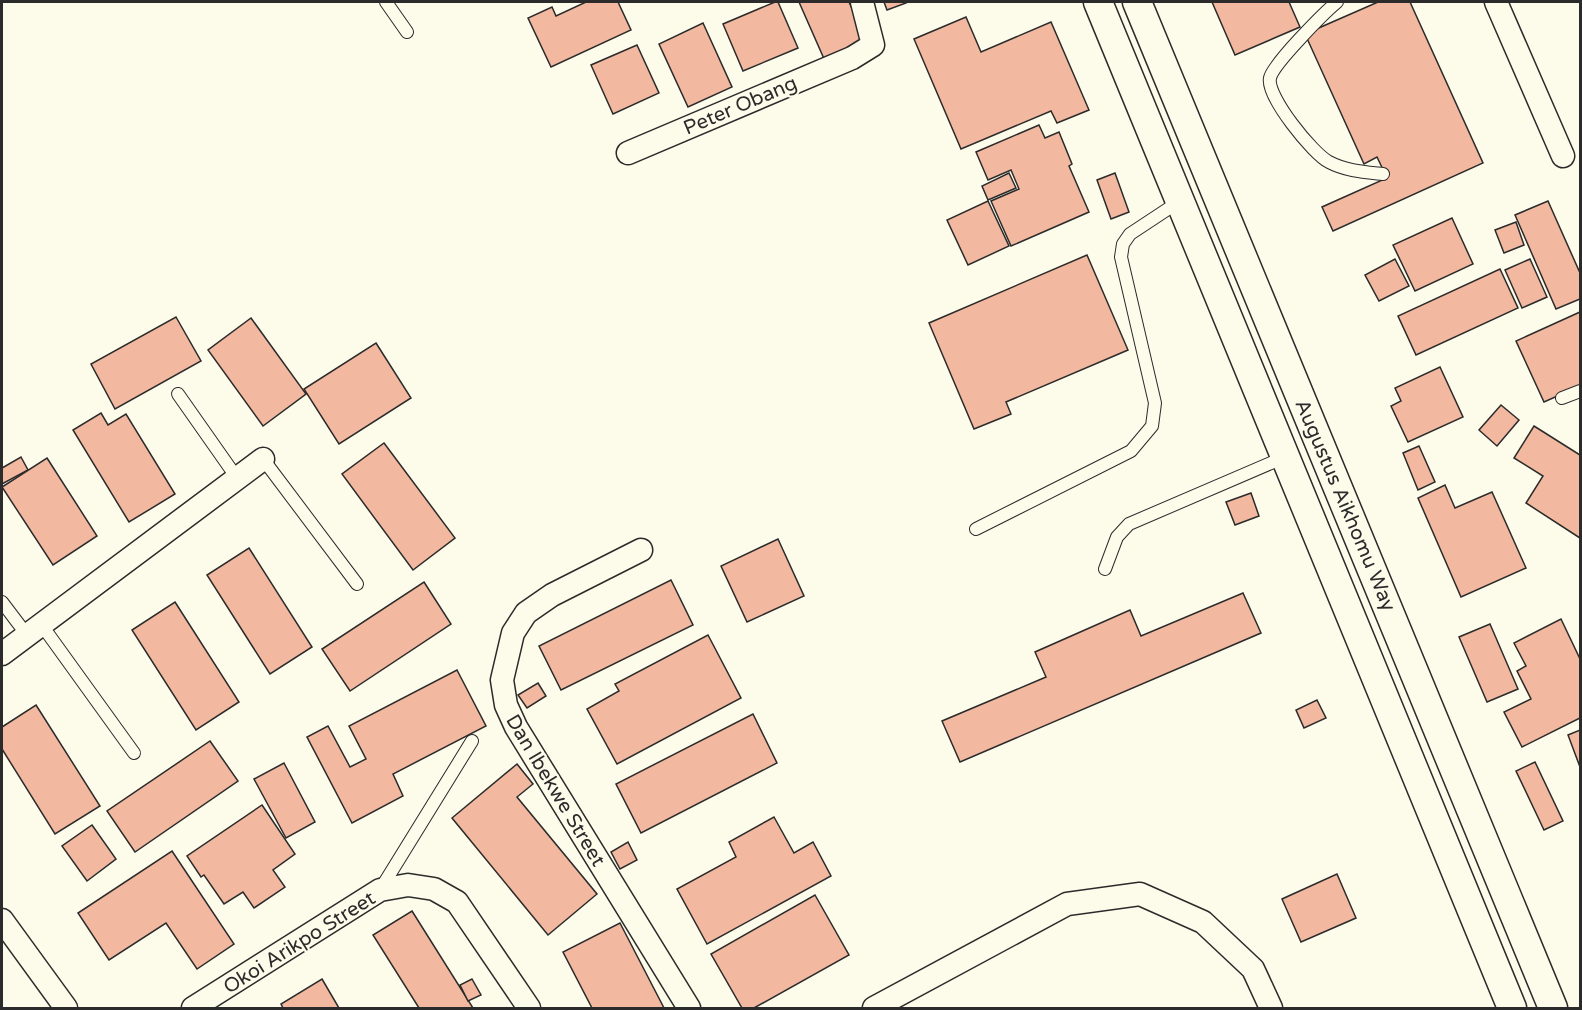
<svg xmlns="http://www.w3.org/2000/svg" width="1582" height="1010" viewBox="0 0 1582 1010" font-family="'Varela Round',sans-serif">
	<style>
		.building { fill: #f2b8a0; stroke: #2b2b2b; stroke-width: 1.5 }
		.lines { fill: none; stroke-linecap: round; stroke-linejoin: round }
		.service-casing { stroke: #2b2b2b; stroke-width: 14 }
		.minor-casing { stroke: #2b2b2b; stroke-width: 25 }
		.tertiary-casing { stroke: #2b2b2b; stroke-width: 31 }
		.service { stroke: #fdfbea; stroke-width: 12 }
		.minor { stroke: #fdfbea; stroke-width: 22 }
		.tertiary { stroke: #fdfbea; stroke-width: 28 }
		.labels { text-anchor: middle; stroke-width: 4.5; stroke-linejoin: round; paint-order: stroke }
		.street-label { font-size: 20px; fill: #2b2b2b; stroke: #fdfbea }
	</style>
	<rect width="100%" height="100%" fill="#fdfbea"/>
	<!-- building -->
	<g class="building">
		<path d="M586 2H618L631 30 551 67 528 18 552 7 556 16Z"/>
		<path d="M775 2H778L798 48 743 71 723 24Z"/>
		<path d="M799 2H849L868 43 825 61Z"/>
		<path d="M884 2H905L906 3 887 10Z"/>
		<path d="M1212 2H1289L1300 27 1235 55Z"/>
		<path d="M1378 2H1410L1483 163 1333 231 1322 207 1387 178 1377 157 1364 164 1305 34Z"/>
		<path d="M966 17 981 52 1051 22 1089 110 1057 123 1051 111 961 149 914 39Z"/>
		<path d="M703 23 732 87 688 107 659 44Z"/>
		<path d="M637 45 659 93 613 114 591 65Z"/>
		<path d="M1039 125 1045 138 1059 132 1072 164 1069 166 1089 212 1011 246 991 201 1019 189 1011 170 988 180 976 152Z"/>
		<path d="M1009 173 1016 188 988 200 982 186Z"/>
		<path d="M1115 173 1129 212 1111 219 1097 180Z"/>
		<path d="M988 201 1009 246 968 265 947 220Z"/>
		<path d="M1548 201 1580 273V299L1556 309 1515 215Z"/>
		<path d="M1452 218 1473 264 1415 291 1393 245Z"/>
		<path d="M1516 222 1524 245 1504 253 1495 230Z"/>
		<path d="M1087 255 1128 350 1006 402 1011 414 974 429 929 323Z"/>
		<path d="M1395 259 1409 286 1379 301 1365 275Z"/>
		<path d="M1530 259 1547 297 1522 308 1505 270Z"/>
		<path d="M1500 269 1518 308 1416 355 1398 316Z"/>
		<path d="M1580 312V386L1544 402 1516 341Z"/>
		<path d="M176 317 201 361 115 409 91 364Z"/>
		<path d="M251 318 306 394 263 426 208 350Z"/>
		<path d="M376 343 411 398 339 444 304 389Z"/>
		<path d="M1440 367 1463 417 1408 442 1391 406 1401 401 1395 388Z"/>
		<path d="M1501 405 1519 420 1497 446 1479 430Z"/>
		<path d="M101 413 108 425 126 414 175 494 129 522 73 430Z"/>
		<path d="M1534 426 1580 455V538L1526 503 1543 476 1514 458Z"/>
		<path d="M384 443 455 538 413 570 342 474Z"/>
		<path d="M1419 446 1435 482 1418 490 1403 453Z"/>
		<path d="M21 457 28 470 2 484V468Z"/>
		<path d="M47 458 97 536 53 565 2 487Z"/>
		<path d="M1445 485 1455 508 1492 492 1526 568 1461 597 1418 498Z"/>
		<path d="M1251 493 1259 516 1235 525 1226 502Z"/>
		<path d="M778 539 804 596 747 622 721 566Z"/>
		<path d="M249 548 312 647 270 674 207 575Z"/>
		<path d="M671 580 693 625 561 690 539 646Z"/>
		<path d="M424 582 451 624 350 691 322 649Z"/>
		<path d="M1243 593 1261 633 960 762 942 721 1046 677 1035 652 1130 610 1141 636Z"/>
		<path d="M175 602 239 702 196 730 132 630Z"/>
		<path d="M1561 619 1580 659V718L1522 747 1504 712 1531 699 1517 671 1526 666 1514 643Z"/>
		<path d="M1490 624 1518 689 1487 702 1459 637Z"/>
		<path d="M708 635 741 698 617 764 587 709 619 691 615 684Z"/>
		<path d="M457 670 486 726 393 774 403 796 352 823 307 737 328 726 350 767 366 759 349 726Z"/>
		<path d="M538 683 546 696 527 708 518 695Z"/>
		<path d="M1317 700 1326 718 1304 728 1296 710Z"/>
		<path d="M36 705 100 806 55 834 2 749V727Z"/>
		<path d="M753 714 777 763 641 833 616 784Z"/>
		<path d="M1580 730V767L1568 735Z"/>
		<path d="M210 741 238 781 135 852 107 811Z"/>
		<path d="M1535 762 1563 821 1544 830 1516 771Z"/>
		<path d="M284 763 315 822 286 838 254 779Z"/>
		<path d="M517 764 533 784 517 797 597 894 548 935 452 818Z"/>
		<path d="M262 805 295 854 273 870 285 887 254 908 243 892 224 904 204 875 201 877 187 856Z"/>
		<path d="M774 817 794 853 813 842 831 876 707 944 677 889 736 857 729 842Z"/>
		<path d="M92 825 116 859 87 881 62 846Z"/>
		<path d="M628 842 637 860 620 869 611 852Z"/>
		<path d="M172 851 234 944 197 969 166 923 109 960 78 913Z"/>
		<path d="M1337 874 1356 918 1301 942 1282 899Z"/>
		<path d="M815 895 849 955 754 1008H742L711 954Z"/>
		<path d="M412 911 473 1008H419L373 935Z"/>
		<path d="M620 923 664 1008H592L563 952Z"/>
		<path d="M322 979 339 1008H283L281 1004Z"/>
		<path d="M472 979 481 995 468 1001 460 985Z"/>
	</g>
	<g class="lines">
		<defs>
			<g id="service">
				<path d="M386 2 407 32"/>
				<path d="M1337 2C1324 13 1273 64 1270 78 1266 96 1313 154 1329 162 1346 171 1364 172 1383 174"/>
				<path d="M178 394 237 478"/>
				<path d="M1562 398 1580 391"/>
				<path d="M263 459 357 584"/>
				<path d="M976 529 1131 451 1152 426 1155 403 1121 257 1123 244 1130 234 1180 201"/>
				<path d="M1105 569 1117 537 1129 524 1285 457"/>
				<path d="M2 602 27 635"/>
				<path d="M41 624 134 753"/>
				<path d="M380 890 472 741"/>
			</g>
			<g id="minor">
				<path d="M1496 2 1563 156"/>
				<path d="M628 153 852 58 873 45 862 2"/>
				<path d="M641 550 552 595 526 613 513 633 502 680 506 705 516 727 689 1008"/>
				<path d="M2 654 263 459"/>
				<path d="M2 920 66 1008"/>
				<path d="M193 1008 380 890 408 885 434 889 457 902 529 1008"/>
				<path d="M874 1008 1067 904 1140 894 1203 922 1253 969 1271 1008"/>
			</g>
			<g id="tertiary">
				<path d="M1098 2 1512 1008"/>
				<path d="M1137 2 1553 1008"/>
			</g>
		</defs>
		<!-- service casing -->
		<use href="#service" class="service-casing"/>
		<!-- minor casing -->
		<use href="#minor" class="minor-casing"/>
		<!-- tertiary casing -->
		<use href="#tertiary" class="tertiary-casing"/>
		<!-- service -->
		<use href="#service" class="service"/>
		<!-- minor -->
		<use href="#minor" class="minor"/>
		<!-- tertiary -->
		<use href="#tertiary" class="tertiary"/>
	</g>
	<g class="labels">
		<!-- street labels -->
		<g class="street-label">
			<text transform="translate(740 105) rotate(-23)" y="7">Peter Obang</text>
			<text transform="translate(1346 505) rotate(67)" y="7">Augustus Aikhomu Way</text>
			<text transform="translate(556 790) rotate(59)" y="7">Dan Ibekwe Street</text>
			<text transform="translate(299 942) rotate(-32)" y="7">Okoi Arikpo Street</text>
		</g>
	</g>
	<!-- border -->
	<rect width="1582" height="1010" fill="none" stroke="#2b2b2b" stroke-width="6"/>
</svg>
